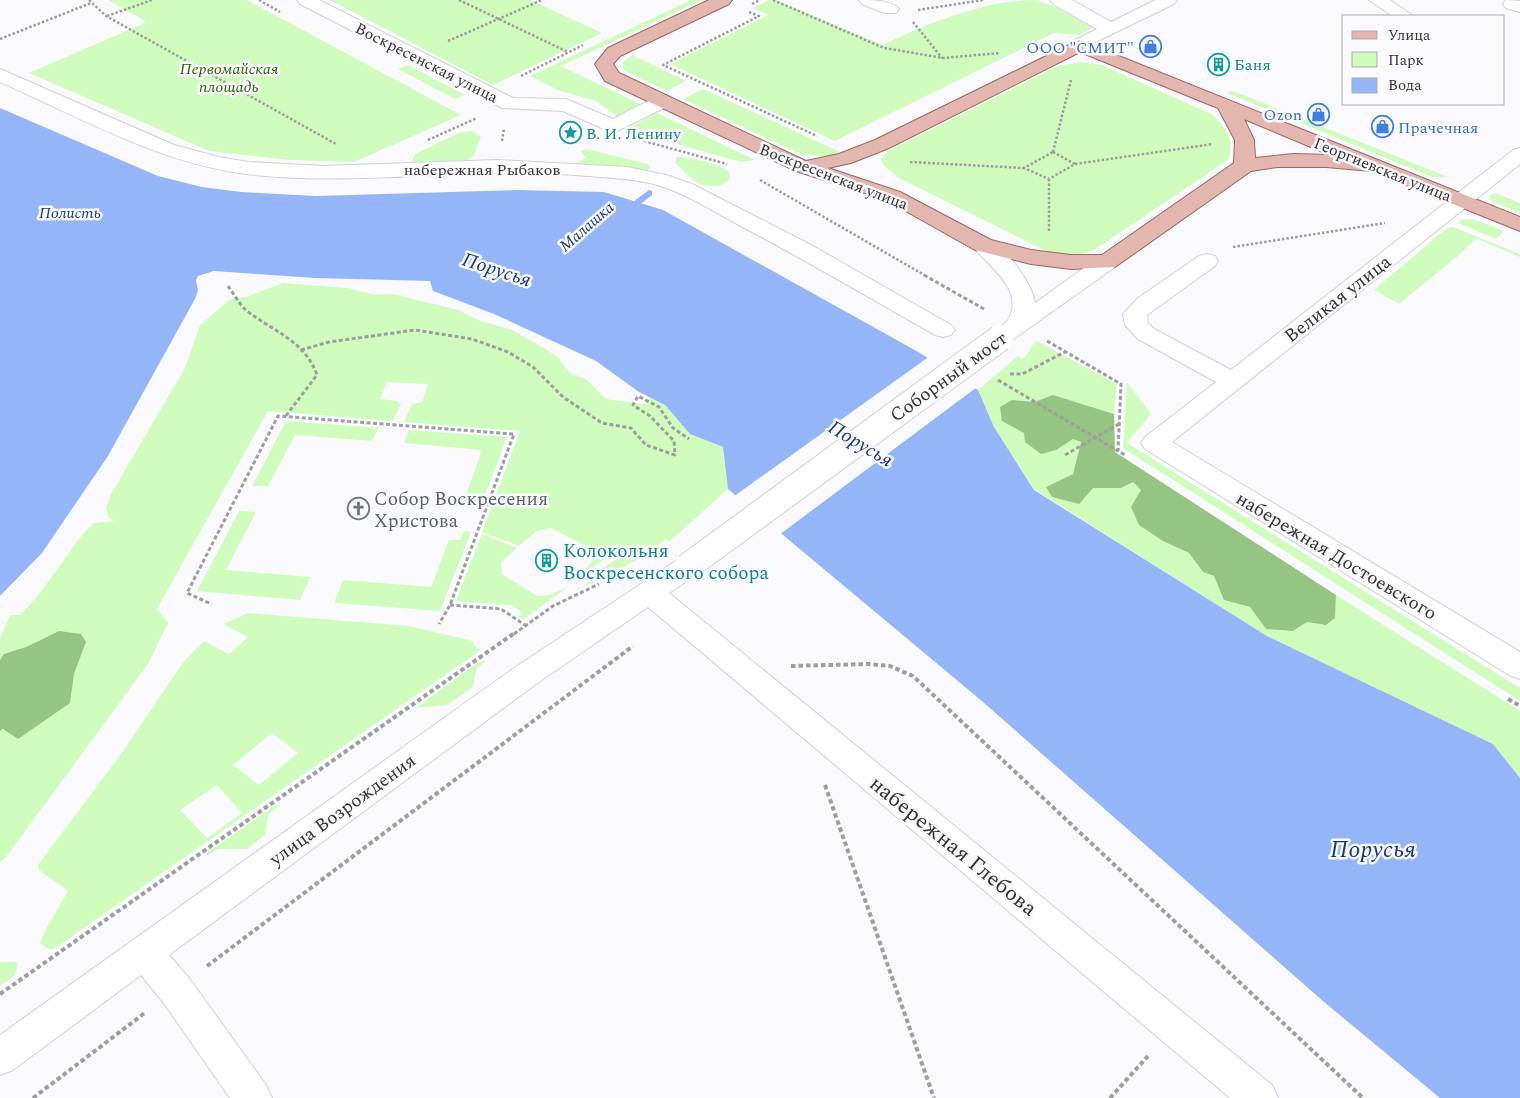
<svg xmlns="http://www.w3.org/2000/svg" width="1520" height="1098" viewBox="0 0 1520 1098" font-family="Spectral,serif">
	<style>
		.green { fill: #cffcbc; fill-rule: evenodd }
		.forest { fill: #96c482 }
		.water { fill: #94b6f8 }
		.pier { fill: #fafafe }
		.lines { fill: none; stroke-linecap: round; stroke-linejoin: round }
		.stream { fill: #94b6f8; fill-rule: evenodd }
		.minor-casing { stroke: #d0d0db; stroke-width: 2 }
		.major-casing { stroke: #996863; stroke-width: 2 }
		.path-far2 { stroke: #9e9ea2; stroke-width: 2.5; stroke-dasharray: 2.5 2; stroke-linecap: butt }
		.path-far1 { stroke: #9e9ea2; stroke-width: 3; stroke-dasharray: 4 2.5; stroke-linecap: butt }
		.path { stroke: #9e9ea2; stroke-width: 4; stroke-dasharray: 4.5 3; stroke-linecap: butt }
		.minor { fill: #fff; fill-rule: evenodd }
		.major { fill: #e3b6b0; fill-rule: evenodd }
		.minor-bridge-casing { stroke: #d0d0db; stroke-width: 28; stroke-linecap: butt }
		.minor-bridge { stroke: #fff; stroke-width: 26 }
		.labels { text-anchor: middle; stroke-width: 5; stroke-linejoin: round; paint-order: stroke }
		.far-shop-label { font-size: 16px; fill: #366cbe; stroke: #fafafe; text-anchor: end }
		.far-street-label { font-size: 16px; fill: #333337; stroke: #fafafe }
		.far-culture-label { font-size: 16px; fill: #0d838f; stroke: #fafafe; text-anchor: start }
		.far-park-label { font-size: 16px; font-style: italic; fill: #2d6403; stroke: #fafafe }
		.far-water-label { font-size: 16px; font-style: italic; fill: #173782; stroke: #fafafe }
		.street-label { font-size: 19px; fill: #333337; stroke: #fafafe }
		.worship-label { font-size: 19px; fill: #5b616d; stroke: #fafafe; text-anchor: start }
		.culture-label { font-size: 19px; fill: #0d838f; stroke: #fafafe; text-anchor: start }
		.water-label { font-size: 20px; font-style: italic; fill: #173782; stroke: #fafafe }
		.near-street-label { font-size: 22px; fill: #333337; stroke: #fafafe }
		.near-water-label { font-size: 24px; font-style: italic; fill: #173782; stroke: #fafafe }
	</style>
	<rect width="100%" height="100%" fill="#fafafe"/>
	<!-- green -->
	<g class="green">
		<path d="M108 0H247L461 115 354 162 289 160 209 151 29 73 147 22Z"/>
		<path d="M330 0H530L602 33 493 85Z"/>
		<path d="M691 0H701L561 66 640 104 617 116 596 101 560 91 530 76Z"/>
		<path d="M769 0H776L883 45C926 24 985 0 1034 0 1055 5 1075 16 1093 27L1080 35 1054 33 835 141 670 64 768 15 753 8Z"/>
		<path d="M632 55 686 81 667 91 623 70V62Z"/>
		<path d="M1081 62 1102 65 1211 114C1226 126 1236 142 1228 160L1094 250 1072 257 1050 253 899 178 884 166 881 159 888 151 1057 66Z"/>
		<path d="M408 65 465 95 455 99 398 69Z"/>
		<path d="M703 89 840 152 828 157 800 154 683 99Z"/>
		<path d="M1231 91H1233L1448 177H1432L1227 93Z"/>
		<path d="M657 113 755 160 741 162 655 138 632 126Z"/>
		<path d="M473 131 481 137 474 155 467 161 417 163 412 161 415 154 461 132Z"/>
		<path d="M586 149 648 164 650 168 644 172 574 164 586 158 581 151Z"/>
		<path d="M677 157C688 156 722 164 729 172L730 178C725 188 705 188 696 182 689 177 682 169 675 163Z"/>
		<path d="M1495 193 1520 203V213L1491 201 1489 196Z"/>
		<path d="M1463 219 1476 220 1504 231 1496 239 1458 223Z"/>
		<path d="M1453 227 1520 254V257L1476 238 1459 255 1399 304 1374 290 1441 233 1448 228Z"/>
		<path d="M283 283 347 288 375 295 392 294 459 310 478 320 512 330 539 345 558 357 570 373 586 379 606 399 644 404 651 398 665 405 690 434 723 447 728 489 669 542 666 539 658 545 661 548 582 588 596 573 629 550 624 545 572 582 594 560 593 550 551 528 537 531 519 546 482 532 520 431 404 422 412 404 422 402 428 384 387 382 380 399 399 401 398 403H401L393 421 268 411 157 609 168 623 148 664 6 857 0 862V731L70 703 74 674 86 642 59 631 26 647 4 654 0 660V638L10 615H20L37 597 82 535 94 523 114 521 108 517 106 508 111 494 185 368 200 325 229 300 249 296Z"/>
		<path d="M1037 341 1117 384 1114 414 1053 395 1034 402 1012 400 1002 421 1056 450 1073 438 1081 442 1073 474 1046 487 1121 488 1133 482 1141 490 1163 541 1189 553 1203 572 1214 576 1225 600 1250 607 1266 629 1293 631 1307 622 1326 625 1335 618 1336 595 1520 711V778L1493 744 1267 636 1034 489 994 427 978 390 1018 356 1022 359C1030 353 1031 345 1037 341Z"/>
		<path d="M1127 382 1151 414 1127 443 1520 688V701L1123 448Z"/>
		<path d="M286 421 379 428 372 441 295 435 268 486H252Z"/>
		<path d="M409 430 507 437 482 503 464 501 482 450 404 443Z"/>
		<path d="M239 511 256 512 226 570 310 577 300 600 197 591Z"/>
		<path d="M464 531 471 532 440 611 334 603 343 580 431 587 449 540H460Z"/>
		<path d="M482 534 517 548 501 562 502 574 537 596 549 595 566 588 523 620 519 617 522 612 511 605 456 601Z"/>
		<path d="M248 613 409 626 473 641 474 646 481 650 54 949H49L40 943 47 927 68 891 39 870 38 865 118 758 185 660 204 641 229 654 248 637 223 624ZM272 733 298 753 259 785 233 765ZM217 785 242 813 207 838 180 810Z"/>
		<path d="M485 661 476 670 473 687 447 705 416 708 477 663Z"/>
		<path d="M280 805 268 815 265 835 247 849H218L207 856V853L274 806Z"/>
		<path d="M0 962H17C19 975 10 979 0 986Z"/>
	</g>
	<!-- forest -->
	<g class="forest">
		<path d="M1053 395 1114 414 1115 452 1336 595 1335 618 1326 625 1307 622 1293 631 1266 629 1250 607 1224 600 1214 576 1203 572 1189 553 1163 541 1139 525 1131 507 1141 490 1133 482 1121 488H1093L1079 504 1052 497 1046 487 1073 474 1081 442 1073 439 1056 450 1041 454 1025 442 1024 433 1002 421 1000 407 1012 400 1034 402Z"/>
		<path d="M59 631 81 634 86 642 74 674 70 703 18 739 3 729 0 731V660L4 654 26 647Z"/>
	</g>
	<!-- water -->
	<path class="water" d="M0 108 158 176 202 187 241 192 316 196 516 190 604 192 663 210 920 353 978 390 994 427 1034 490 1267 636 1493 744 1520 778V1098H1440L1324 1002 983 702 728 489 723 447 690 434 665 405 639 392 596 361 494 314 433 291 430 281 315 278 214 271 198 276 196 280 198 291 195 299 108 456 42 553 0 596Z"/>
	<!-- pier -->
	<path class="pier" d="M930 356 977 387 779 535 733 497Z"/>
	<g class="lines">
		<!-- stream -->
		<path class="stream" d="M649 190 652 191V195L628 214H622V210Z"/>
		<defs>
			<g id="minor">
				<path d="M297 0H319L513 98 566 99 613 119 654 98H668L671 102 668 106 613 133 563 111 502 108 300 4Z"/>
				<path d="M859 0C872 0 891 0 899 9L896 13H884L862 4Z"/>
				<path d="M1050 0H1072L1111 22 1155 0H1177L1174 4 1079 50 1073 49 1070 45 1073 41 1097 29 1053 4Z"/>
				<path d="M1369 0H1390L1413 16H1392Z"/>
				<path d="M1506 0 1520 1V12L1506 8 1503 4Z"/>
				<path d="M0 69 174 145 219 157 248 162 323 166 497 160 627 167 666 175 692 184 813 246 951 325 955 330 951 335 943 337 935 335C870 298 805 260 739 225 712 211 684 192 654 184 628 178 601 177 575 175 466 167 355 187 246 174 159 163 79 117 0 82Z"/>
				<path d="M1520 148V164L1172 442 1520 652V679L1509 675 1145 449 1141 443 1145 437 1216 382 1138 339 1125 325 1123 314 1138 298 1199 256 1207 254 1215 256 1218 261 1215 266 1147 315 1148 323 1154 329 1231 370 1513 150Z"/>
				<path d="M983 238C1003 243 1032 282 1035 303L1099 257 1107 255 1115 257 1118 262 1115 267 1008 343 1000 345 992 343 988 338C993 330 1003 327 1008 320 1026 289 987 266 972 245L975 240Z"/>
				<path d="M687 557 697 560 701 567 697 574 669 593 1272 1085 1278 1098H1230L648 607 536 684 169 955 189 978 266 1085 272 1098H230L163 1002 141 975 13 1070 0 1075V1035L514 668 677 560Z"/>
			</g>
			<path id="major" d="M709 0H732L729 4 620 56 613 64 619 73 806 161 839 154 875 140 1079 40 1520 217V231L1371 171 1326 167H1277L1251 171 1115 267 1071 269 1031 264 975 250 886 200 796 171 605 81 595 64 608 48ZM1080 52 1218 108 1235 140 1234 163 1102 255H1071L1031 250 991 240 900 192 828 168 851 163 889 148ZM1244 119 1330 155 1293 154 1255 158 1254 140Z"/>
		</defs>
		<!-- minor casing -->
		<use href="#minor" class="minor-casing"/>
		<!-- major casing -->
		<use href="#major" class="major-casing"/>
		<!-- path-far2 -->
		<g class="path-far2">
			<path d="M89 0 106 16 336 144"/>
			<path d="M259 0 280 12"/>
			<path d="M459 0 568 52"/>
			<path d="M773 0 884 48 943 58 1000 53"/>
			<path d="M752 4 760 0"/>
			<path d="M918 10 983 0"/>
			<path d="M749 12 759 16 663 65 817 136"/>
			<path d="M107 16 152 0"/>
			<path d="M913 22 942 58"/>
			<path d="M0 39 91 3"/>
			<path d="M448 41 542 0"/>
			<path d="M521 76 583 45"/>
			<path d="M428 140 477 118"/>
			<path d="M502 141 504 128"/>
			<path d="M644 141 727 164"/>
			<path d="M1053 152 1075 164 1049 179 1024 168Z"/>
			<path d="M1053 152 1071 80"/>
			<path d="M910 162 1024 168"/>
			<path d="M1075 164 1213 144"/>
			<path d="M1049 179V231"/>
			<path d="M760 180 926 276"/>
			<path d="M1233 247 1385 223"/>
		</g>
		<!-- path-far1 -->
		<g class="path-far1">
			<path d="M924 275 984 309"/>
			<path d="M228 286C234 294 239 304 247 311 273 331 305 341 317 375L285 417"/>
			<path d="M1047 341 1121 384 1118 451 1125 455"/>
			<path d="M301 350 329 342 415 330 472 339 508 352 533 367 563 397 602 423 631 428 646 445 675 455 674 441 650 416 633 405 638 396 659 407 673 428 689 439"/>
			<path d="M1010 374H1022L1065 352"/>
			<path d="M998 380 1118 451"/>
			<path d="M1065 455 1119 424"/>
			<path d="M209 603 187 593 278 416 514 434 450 605 439 624"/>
			<path d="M450 605 501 609 525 625"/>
			<path d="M514 634 553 606 599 584"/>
		</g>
		<!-- path -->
		<g class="path">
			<path d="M791 666 868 664 890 666 913 676 1363 1098"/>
			<path d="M1508 699 1520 706"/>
			<path d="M825 785 934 1098"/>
			<path d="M207 966 633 646"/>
			<path d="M0 994 516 632"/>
			<path d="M33 1098 146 1012"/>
			<path d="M1110 1098 1148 1056"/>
		</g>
		<!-- minor -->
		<use href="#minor" class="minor"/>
		<!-- major -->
		<use href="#major" class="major"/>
		<defs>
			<path id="minor-bridge" d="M687 567 1000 338"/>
		</defs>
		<!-- minor-bridge casing -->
		<use href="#minor-bridge" class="minor-bridge-casing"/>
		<!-- minor-bridge -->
		<use href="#minor-bridge" class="minor-bridge"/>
	</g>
	<!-- icons -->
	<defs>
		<symbol id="shop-ring" viewBox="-11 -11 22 22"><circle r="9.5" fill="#fafafe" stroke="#3f7fe0" stroke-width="1.5"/><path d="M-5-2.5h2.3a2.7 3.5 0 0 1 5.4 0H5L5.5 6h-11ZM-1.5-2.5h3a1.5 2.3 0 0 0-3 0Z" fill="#3f7fe0"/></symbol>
		<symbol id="building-ring" viewBox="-11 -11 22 22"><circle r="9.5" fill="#fafafe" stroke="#0f9aa8" stroke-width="1.5"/><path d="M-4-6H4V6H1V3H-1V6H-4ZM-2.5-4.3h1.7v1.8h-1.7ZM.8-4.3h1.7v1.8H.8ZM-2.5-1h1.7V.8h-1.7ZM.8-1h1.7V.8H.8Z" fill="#0f9aa8"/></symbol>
		<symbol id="sight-ring" viewBox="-11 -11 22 22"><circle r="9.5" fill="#fafafe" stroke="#0f9aa8" stroke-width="1.5"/><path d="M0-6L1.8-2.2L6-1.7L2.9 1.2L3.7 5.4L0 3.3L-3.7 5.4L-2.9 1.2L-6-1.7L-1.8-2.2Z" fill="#0f9aa8"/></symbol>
		<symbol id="church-ring" viewBox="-11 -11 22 22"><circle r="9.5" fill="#fafafe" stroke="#6b7280" stroke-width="1.5"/><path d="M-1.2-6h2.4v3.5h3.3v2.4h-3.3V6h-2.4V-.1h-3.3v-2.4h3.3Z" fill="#6b7280"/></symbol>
	</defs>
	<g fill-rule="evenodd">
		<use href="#shop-ring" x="1138" y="34" width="25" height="25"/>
		<use href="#building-ring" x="1206" y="52" width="25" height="25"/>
		<use href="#shop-ring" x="1306" y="102" width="25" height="25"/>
		<use href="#shop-ring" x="1370" y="114" width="25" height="25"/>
		<use href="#sight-ring" x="558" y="120" width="25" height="25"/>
		<use href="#church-ring" x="346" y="496" width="25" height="25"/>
		<use href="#building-ring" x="534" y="548" width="25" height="25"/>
	</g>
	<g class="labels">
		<!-- far-shop labels -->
		<g class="far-shop-label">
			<text x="1134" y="53">ООО "СМИТ"</text>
			<text x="1302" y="120">Ozon</text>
			<text x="1398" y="133" text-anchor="start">Прачечная</text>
		</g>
		<!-- far-street labels -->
		<g class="far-street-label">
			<text transform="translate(427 62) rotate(27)" y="6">Воскресенская улица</text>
			<text x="482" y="175">набережная Рыбаков</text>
			<text transform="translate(1383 169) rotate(22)" y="6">Георгиевская улица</text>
			<text transform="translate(834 176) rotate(21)" y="6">Воскресенская улица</text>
		</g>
		<!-- far-culture labels -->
		<g class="far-culture-label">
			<text x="1234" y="70">Баня</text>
			<text x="586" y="139">В. И. Ленину</text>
		</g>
		<!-- far-park labels -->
		<g class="far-park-label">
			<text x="229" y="74">Первомайская<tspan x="229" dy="18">площадь</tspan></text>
		</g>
		<!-- far-water labels -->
		<g class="far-water-label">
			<text x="70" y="218">Полисть</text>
			<text transform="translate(586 226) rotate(-41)" y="6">Малашка</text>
		</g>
		<!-- street labels -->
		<g class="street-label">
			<text transform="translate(1337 298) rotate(-38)" y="7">Великая улица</text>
			<text transform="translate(948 376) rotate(-36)" y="7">Соборный мост</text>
			<text transform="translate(1337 555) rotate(31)" y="7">набережная Достоевского</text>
			<text transform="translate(342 809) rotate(-36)" y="7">улица Возрождения</text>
		</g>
		<!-- worship labels -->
		<g class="worship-label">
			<text x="374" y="505">Собор Воскресения<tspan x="374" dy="22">Христова</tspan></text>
		</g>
		<!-- culture labels -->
		<g class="culture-label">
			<text x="563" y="557">Колокольня<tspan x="563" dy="22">Воскресенского собора</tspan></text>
		</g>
		<!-- water labels -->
		<g class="water-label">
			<text transform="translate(497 269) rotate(18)" y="7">Порусья</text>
			<text transform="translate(861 443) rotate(31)" y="7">Порусья</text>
		</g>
		<!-- near-street labels -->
		<g class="near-street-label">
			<text transform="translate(954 845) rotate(39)" y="8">набережная Глебова</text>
		</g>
		<!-- near-water labels -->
		<g class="near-water-label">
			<text x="1373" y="857">Порусья</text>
		</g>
	</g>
	<!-- legend -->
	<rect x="1342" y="15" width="162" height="90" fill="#fafafe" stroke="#aaaaae"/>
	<rect x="1352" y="31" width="25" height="8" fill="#e3b6b0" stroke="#aaaaae"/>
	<text x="1388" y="40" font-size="15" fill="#333337">Улица</text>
	<rect x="1352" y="52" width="25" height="15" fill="#cffcbc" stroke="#aaaaae"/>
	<text x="1388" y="65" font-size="15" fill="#333337">Парк</text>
	<rect x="1352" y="78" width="25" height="15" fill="#94b6f8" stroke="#aaaaae"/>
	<text x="1388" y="90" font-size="15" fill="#333337">Вода</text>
</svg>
